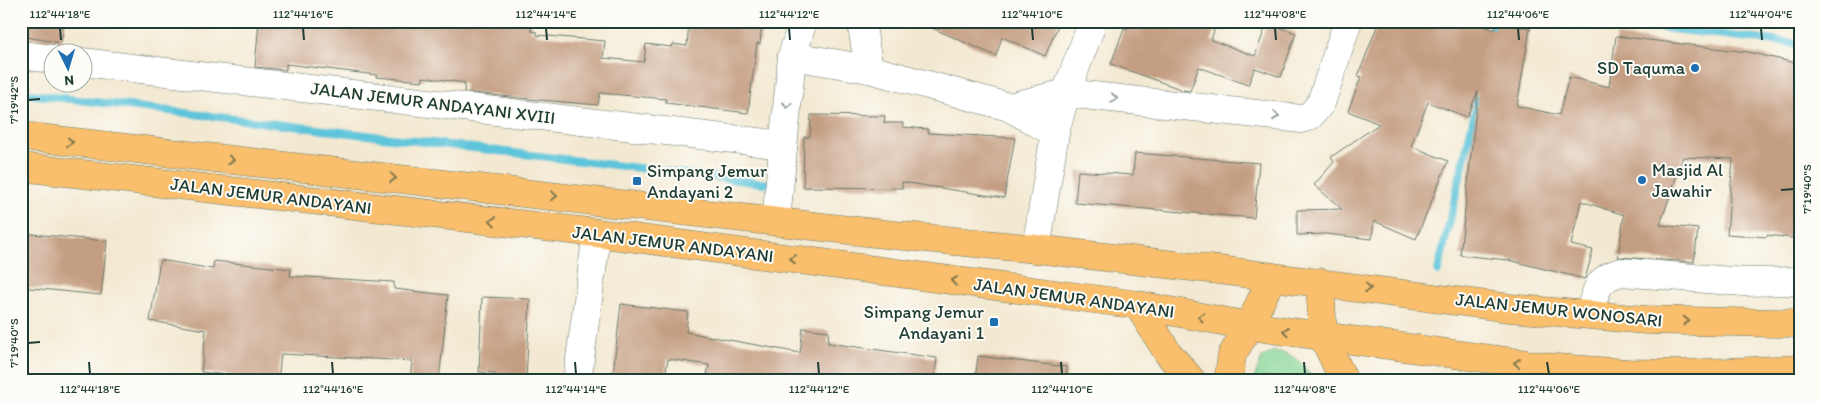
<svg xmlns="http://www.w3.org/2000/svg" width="1821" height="402" viewBox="0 0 1821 402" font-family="Itim,sans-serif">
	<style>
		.green { fill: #86d594; stroke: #528964 }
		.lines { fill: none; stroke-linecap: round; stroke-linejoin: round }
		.stream { stroke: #5dc4da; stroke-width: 8 }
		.building { fill: #c49e82 }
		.minor-casing { stroke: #69796b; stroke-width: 29 }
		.primary-casing { stroke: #69796b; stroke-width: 29 }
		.minor { stroke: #fff; stroke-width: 28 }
		.primary { stroke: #f9bf6d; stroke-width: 28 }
		.oneway { stroke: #8f9e9a }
		.oneway2 { stroke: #81784e }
		.ticks { fill: none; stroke: #1f3d34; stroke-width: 2 }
		.poi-dot { fill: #1f6fb2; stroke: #fdfcf7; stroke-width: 2 }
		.labels { text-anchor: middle; stroke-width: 4; stroke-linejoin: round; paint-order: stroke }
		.poi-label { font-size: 18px; fill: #1f3d34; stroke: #fdfcf7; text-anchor: end }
		.street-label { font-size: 18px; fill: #1f3d34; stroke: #fdfcf7 }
		.neatline { fill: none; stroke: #1f3d34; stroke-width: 2 }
		.ticks-label { font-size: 12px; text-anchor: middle; fill: #1f3d34 }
	</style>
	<rect width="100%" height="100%" fill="#fdfcf7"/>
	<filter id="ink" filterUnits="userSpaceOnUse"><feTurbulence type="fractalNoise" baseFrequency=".02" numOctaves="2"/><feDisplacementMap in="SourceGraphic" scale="10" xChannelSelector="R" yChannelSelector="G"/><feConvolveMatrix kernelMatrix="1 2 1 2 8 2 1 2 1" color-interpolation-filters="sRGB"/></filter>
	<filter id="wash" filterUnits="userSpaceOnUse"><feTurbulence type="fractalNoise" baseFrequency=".0096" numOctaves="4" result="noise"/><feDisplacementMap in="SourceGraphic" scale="20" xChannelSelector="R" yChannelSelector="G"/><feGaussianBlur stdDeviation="1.12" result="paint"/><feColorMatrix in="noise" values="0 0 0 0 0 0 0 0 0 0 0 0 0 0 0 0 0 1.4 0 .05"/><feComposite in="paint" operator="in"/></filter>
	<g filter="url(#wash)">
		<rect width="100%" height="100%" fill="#f3e9d2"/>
		<!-- green -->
		<path class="green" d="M1274 351C1297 355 1301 362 1314 381H1253L1262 358Z"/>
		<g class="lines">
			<!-- stream -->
			<g class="stream">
				<path d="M1602 21 1800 44"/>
				<path d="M1490 39 1494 21"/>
				<path d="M21 93 770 184"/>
				<path d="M1438 271 1478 99"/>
			</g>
		</g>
		<g id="blocks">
			<!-- building -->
			<g class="building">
				<path d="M21 21H65L61 43 21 36Z"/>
				<path d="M259 21H402L434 24V21H532L531 31 537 32V35L605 41 603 58 644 62 646 44 672 47 673 44 687 46 689 21H762L760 44 757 43 748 113 666 103V99L600 93 598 105 529 99 464 92 465 83 423 77V81L376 77 377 75 286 64V70L255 67Z"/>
				<path d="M916 21H1060L1045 56 1002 37 996 56Z"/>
				<path d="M1129 21H1217L1211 40 1255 56 1267 23 1296 33 1281 77 1255 68 1248 85 1199 67 1190 91 1183 90 1111 64 1124 28 1127 29Z"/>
				<path d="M1379 21H1469L1495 30 1496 23 1530 28 1517 106 1559 115 1569 77 1609 87 1616 36 1748 52 1800 64V239L1767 235V237L1727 234 1733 159 1683 157 1660 225 1698 229 1694 262 1618 257 1624 215 1581 201 1571 245 1593 250 1585 279 1508 260 1460 255 1478 91 1467 117 1428 102 1411 146 1448 161 1416 239 1374 221 1372 239 1326 234 1297 235V210L1342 209 1314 185 1334 162 1331 157 1379 124 1348 111 1361 77 1358 76Z"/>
				<path d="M811 115 885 116 884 123H903V127L928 129V133L1015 138 1004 198 902 182V188L803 187 804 137H810Z"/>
				<path d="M1135 153 1259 163 1254 218 1075 203 1078 171 1133 175Z"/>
				<path d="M21 233 107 241 101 295 21 287Z"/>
				<path d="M160 260 213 269 214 261 291 269 290 276 394 282V289L448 295 439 381H410L412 361 281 354 278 381 201 372 206 330 150 321Z"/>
				<path d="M482 297 530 299 526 381H494L495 373 479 372Z"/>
				<path d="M621 304 688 312 686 332 800 353 803 328 829 331 828 343 937 358 934 381H706L709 365 668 359 664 381H612Z"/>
				<path d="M978 356 1067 367 1066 381H975Z"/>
			</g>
		</g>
	</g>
	<g filter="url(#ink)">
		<use href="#blocks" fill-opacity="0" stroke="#69796b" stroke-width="1"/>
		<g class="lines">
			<defs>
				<g id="minor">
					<path d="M861 21 869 69"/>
					<path d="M21 55 52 59"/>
					<path d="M792 56 869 69 1009 107 1055 133"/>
					<path d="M82 62 783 145"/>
					<path d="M1009 107 1066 93 1301 119 1310 116 1321 103 1348 21"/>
					<path d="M776 221 792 56 803 21"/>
					<path d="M1036 249 1055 133 1066 93 1093 21"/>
					<path d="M1589 314C1597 291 1595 279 1621 272L1744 282 1800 281"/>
					<path d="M577 381 597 233"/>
				</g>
				<g id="primary">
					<path d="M21 136 884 234 1036 249 1227 271 1510 308 1646 320 1774 323H1800"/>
					<path d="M21 167 597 233 1138 305 1249 326 1556 368 1628 373 1683 374 1800 369"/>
					<path d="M1320 282 1323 336 1344 381"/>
					<path d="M1138 305 1168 353 1192 381"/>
					<path d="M1228 381 1232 355 1249 326 1272 277"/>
				</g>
			</defs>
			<!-- minor casing -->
			<use href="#minor" class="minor-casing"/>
			<!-- primary casing -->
			<use href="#primary" class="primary-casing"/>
			<!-- minor -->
			<use href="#minor" class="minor"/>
			<!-- primary -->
			<use href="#primary" class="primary"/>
		</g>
		<!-- one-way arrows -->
		<defs><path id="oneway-chevron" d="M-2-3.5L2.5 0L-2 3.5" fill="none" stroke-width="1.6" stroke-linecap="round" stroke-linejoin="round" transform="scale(1.25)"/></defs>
		<g class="oneway">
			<use href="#oneway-chevron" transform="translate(1114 98) rotate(6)"/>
			<use href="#oneway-chevron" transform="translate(787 105) rotate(95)"/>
			<use href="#oneway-chevron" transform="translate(1276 116) rotate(6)"/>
		</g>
		<g class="oneway2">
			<use href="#oneway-chevron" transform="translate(70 142) rotate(6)"/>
			<use href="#oneway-chevron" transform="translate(231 160) rotate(6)"/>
			<use href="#oneway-chevron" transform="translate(393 178) rotate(6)"/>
			<use href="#oneway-chevron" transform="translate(554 196) rotate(6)"/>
			<use href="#oneway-chevron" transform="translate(493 221) rotate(-173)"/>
			<use href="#oneway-chevron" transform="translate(793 259) rotate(-172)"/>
			<use href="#oneway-chevron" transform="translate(954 281) rotate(-172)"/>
			<use href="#oneway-chevron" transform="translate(1368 288) rotate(7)"/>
			<use href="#oneway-chevron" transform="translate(1201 317) rotate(-170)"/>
			<use href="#oneway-chevron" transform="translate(1686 321) rotate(1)"/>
			<use href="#oneway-chevron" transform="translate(1286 331) rotate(-172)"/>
			<use href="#oneway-chevron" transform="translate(1517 363) rotate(-173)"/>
		</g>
	</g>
	<!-- ticks -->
	<path class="ticks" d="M60 28 61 40M303 28 304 40M546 28 547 40M789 28 790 40M1032 28 1033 40M1275 28 1276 40M1518 28 1519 40M1761 28 1762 40M28 100 40 99M1781 190 1794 189M28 343 40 342M89 362 90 374M332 362 333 374M575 362 576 374M818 362 819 374M1061 362 1062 374M1304 362 1305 374M1547 362 1549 374"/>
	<!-- markers -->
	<g class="poi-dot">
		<circle cx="1695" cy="68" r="5"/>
		<circle cx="1642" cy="180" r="5"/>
		<rect x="632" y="176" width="10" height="10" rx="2.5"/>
		<rect x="989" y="317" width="10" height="10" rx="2.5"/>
	</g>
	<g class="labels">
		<!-- poi labels -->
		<g class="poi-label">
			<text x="1685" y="74">SD Taquma</text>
			<text x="1652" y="176" text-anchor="start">Masjid Al<tspan x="1652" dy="21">Jawahir</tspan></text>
			<text x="647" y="177" text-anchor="start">Simpang Jemur<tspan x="647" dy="21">Andayani 2</tspan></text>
			<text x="984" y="318">Simpang Jemur<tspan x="984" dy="21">Andayani 1</tspan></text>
		</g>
		<!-- street labels -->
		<g class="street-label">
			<text transform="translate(433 103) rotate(7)" y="6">JALAN JEMUR ANDAYANI XVIII</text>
			<text transform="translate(271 196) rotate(7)" y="6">JALAN JEMUR ANDAYANI</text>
			<text transform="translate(673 244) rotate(7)" y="6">JALAN JEMUR ANDAYANI</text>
			<text transform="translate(1074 298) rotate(8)" y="6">JALAN JEMUR ANDAYANI</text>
			<text transform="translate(1559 310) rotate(6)" y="6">JALAN JEMUR WONOSARI</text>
		</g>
	</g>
	<!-- margin -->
	<rect width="1821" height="402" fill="none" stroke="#fdfcf7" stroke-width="55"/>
	<!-- north arrow -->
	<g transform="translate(68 68) rotate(175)"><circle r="24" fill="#fdfcf7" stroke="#a4b0a9"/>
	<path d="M0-4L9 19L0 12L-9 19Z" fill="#1f6fb2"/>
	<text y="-8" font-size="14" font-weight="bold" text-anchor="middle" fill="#1f3d34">N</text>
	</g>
	<rect x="28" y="28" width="1766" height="346" class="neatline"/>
	<g class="ticks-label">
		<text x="60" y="18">112°44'18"E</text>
		<text x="303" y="18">112°44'16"E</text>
		<text x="546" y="18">112°44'14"E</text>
		<text x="789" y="18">112°44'12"E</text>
		<text x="1032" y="18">112°44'10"E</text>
		<text x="1275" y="18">112°44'08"E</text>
		<text x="1518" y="18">112°44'06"E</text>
		<text x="1761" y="18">112°44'04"E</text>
		<text transform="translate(14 100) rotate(-90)" y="4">7°19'42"S</text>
		<text transform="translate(1807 189) rotate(-90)" y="4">7°19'40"S</text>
		<text transform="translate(14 343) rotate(-90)" y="4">7°19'40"S</text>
		<text x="90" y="393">112°44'18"E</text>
		<text x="333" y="393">112°44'16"E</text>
		<text x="576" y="393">112°44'14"E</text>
		<text x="819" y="393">112°44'12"E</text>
		<text x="1062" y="393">112°44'10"E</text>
		<text x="1305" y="393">112°44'08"E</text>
		<text x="1549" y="393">112°44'06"E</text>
	</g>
</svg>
